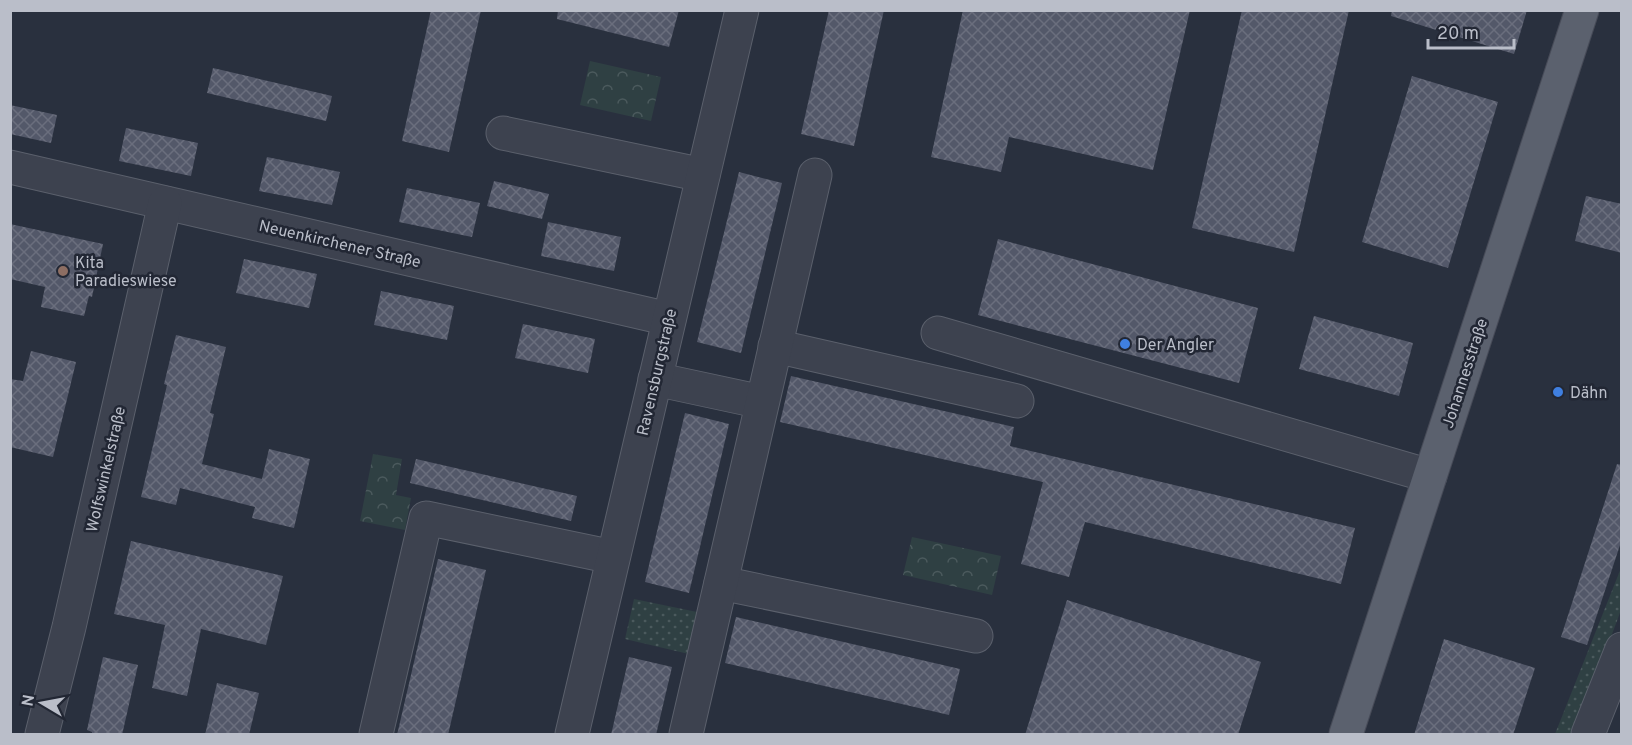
<svg xmlns="http://www.w3.org/2000/svg" width="1632" height="745" viewBox="0 0 1632 745" font-family="Overpass,sans-serif">
	<style>
		.grass { fill: url(#grass-dots) }
		.forest { fill: url(#forest-crowns) }
		.building { fill: url(#building-cross-hatch) }
		.lines { fill: none; stroke-linecap: round; stroke-linejoin: round }
		.minor-casing { stroke: #5b606c; stroke-width: 35 }
		.major-casing { stroke: #474b58; stroke-width: 35 }
		.minor { stroke: #3d424f; stroke-width: 33 }
		.major { stroke: #5b616e; stroke-width: 33 }
		.education-dot { fill: #8d6e63; stroke: #222734; stroke-width: 2 }
		.shop-dot { fill: #3f7fe0; stroke: #222734; stroke-width: 2 }
		.labels { text-anchor: middle; stroke-width: 5; stroke-linejoin: round; paint-order: stroke }
		.street-label { font-size: 16px; fill: #babec9; stroke: #222734 }
		.poi-label { font-size: 16px; fill: #babec9; stroke: #222734; text-anchor: start }
	</style>
	<defs>
		<pattern id="grass-dots" width="8" height="8" patternUnits="userSpaceOnUse" patternTransform="scale(1.5)"><rect width="8" height="8" fill="#2f4043"/><path d="M2 2h.1M6 6h.1" fill="none" stroke="#4b5a5d" stroke-width="1.8" stroke-linecap="round"/></pattern>
		<pattern id="forest-crowns" width="20" height="18" patternUnits="userSpaceOnUse" patternTransform="scale(1.5)"><rect width="20" height="18" fill="#2f4043"/><path d="M2 6a3 3 0 1 1 6 0M12 15a3 3 0 1 1 6 0" fill="none" stroke="#4b5a5d"/></pattern>
		<pattern id="building-cross-hatch" width="8" height="8" patternUnits="userSpaceOnUse" patternTransform="scale(1.5)"><rect width="8" height="8" fill="#535869"/><path d="M0 0l8 8M0 8l8-8" fill="none" stroke="#6a6e7d"/></pattern>
	</defs>
	<rect width="100%" height="100%" fill="#29303e"/>
	<!-- grass -->
	<g class="grass">
		<path d="M1621 568V610L1575 734H1555Z"/>
		<path d="M634 599 702 613 693 655 625 639Z"/>
	</g>
	<!-- forest -->
	<g class="forest">
		<path d="M590 61 661 77 651 121 580 105Z"/>
		<path d="M373 454 402 459 396 495 411 498 405 530 360 521Z"/>
		<path d="M912 537 1001 556 992 595 903 575Z"/>
	</g>
	<!-- building -->
	<g class="building">
		<path d="M431 10H481L449 152 402 141Z"/>
		<path d="M558 10H679L669 47 557 19Z"/>
		<path d="M829 10H884L854 146 801 134Z"/>
		<path d="M963 10H1190L1153 170 1009 137 1001 172 931 157Z"/>
		<path d="M1242 10H1349L1294 252 1192 228Z"/>
		<path d="M1392 10H1527L1514 54 1391 16Z"/>
		<path d="M213 68 332 96 326 121 207 93Z"/>
		<path d="M1412 76 1498 102 1448 268 1362 242Z"/>
		<path d="M10 105 57 115 51 143 10 134Z"/>
		<path d="M126 128 198 143 191 176 119 161Z"/>
		<path d="M267 157 340 172 332 205 259 191Z"/>
		<path d="M739 172 782 183 741 353 697 342Z"/>
		<path d="M494 181 549 194 542 219 487 206Z"/>
		<path d="M407 188 480 203 472 237 399 222Z"/>
		<path d="M1586 196 1622 204V253L1575 241Z"/>
		<path d="M548 222 621 237 614 271 541 256Z"/>
		<path d="M10 224 103 244 92 297 89 296 84 316 41 307 45 287 10 279Z"/>
		<path d="M998 239 1258 308 1239 383 978 315Z"/>
		<path d="M244 259 317 274 309 308 236 293Z"/>
		<path d="M381 291 454 306 447 340 374 325Z"/>
		<path d="M1314 316 1413 343 1399 396 1299 369Z"/>
		<path d="M523 324 595 339 588 373 515 358Z"/>
		<path d="M176 335 226 347 210 413 214 414 202 464 262 479 269 449 310 459 294 528 252 518 255 507 180 488 176 505 141 497 167 385 164 384Z"/>
		<path d="M31 351 76 362 53 457 10 447V379L23 381Z"/>
		<path d="M791 376 1014 427 1010 446 1355 528 1341 584 1085 522 1069 577 1021 564 1043 482 780 422Z"/>
		<path d="M685 413 729 424 689 593 645 582Z"/>
		<path d="M416 459 577 496 571 521 410 483Z"/>
		<path d="M1617 464 1622 465V539L1587 645 1561 637Z"/>
		<path d="M131 541 283 576 266 645 201 629 187 696 152 688 165 625 114 614Z"/>
		<path d="M438 559 486 570 448 735H397Z"/>
		<path d="M1067 600 1261 662 1238 735H1025Z"/>
		<path d="M736 617 960 669 949 715 725 663Z"/>
		<path d="M1444 639 1535 668 1513 735H1414Z"/>
		<path d="M103 657 138 665 122 735H92V732L87 730Z"/>
		<path d="M629 657 672 667 656 735H611Z"/>
		<path d="M217 683 259 693 249 735H205Z"/>
	</g>
	<g class="lines">
		<defs>
			<g id="minor">
				<path d="M503 133 703 175"/>
				<path d="M10 167 669 319"/>
				<path d="M938 333 1430 476"/>
				<path d="M775 346 1017 401"/>
				<path d="M655 379 762 402"/>
				<path d="M721 583 976 636"/>
				<path d="M42 734 69 627 165 203"/>
				<path d="M376 734 426 518 613 557"/>
				<path d="M572 734 742 10"/>
				<path d="M686 734 815 175"/>
				<path d="M1588 734 1622 649"/>
			</g>
			<path id="major" d="M1346 734 1582 10"/>
		</defs>
		<!-- minor casing -->
		<use href="#minor" class="minor-casing"/>
		<!-- major casing -->
		<use href="#major" class="major-casing"/>
		<!-- minor -->
		<use href="#minor" class="minor"/>
		<!-- major -->
		<use href="#major" class="major"/>
	</g>
	<!-- markers -->
	<circle class="education-dot" cx="63" cy="271" r="6"/>
	<g class="shop-dot">
		<circle cx="1125" cy="344" r="6"/>
		<circle cx="1558" cy="392" r="6"/>
	</g>
	<g class="labels">
		<!-- street labels -->
		<g class="street-label">
			<text transform="translate(340 243) rotate(13)" y="6">Neuenkirchener Straße</text>
			<text transform="translate(656 372) rotate(-77)" y="6">Ravensburgstraße</text>
			<text transform="translate(1464 373) rotate(-72)" y="6">Johannesstraße</text>
			<text transform="translate(105 469) rotate(-77)" y="6">Wolfswinkelstraße</text>
		</g>
		<!-- poi labels -->
		<g class="poi-label">
			<text x="75" y="268">Kita<tspan x="75" dy="18">Paradieswiese</tspan></text>
			<text x="1137" y="350">Der Angler</text>
			<text x="1570" y="398">Dähn</text>
		</g>
	</g>
	<!-- border -->
	<rect width="1632" height="745" fill="none" stroke="#babec9" stroke-width="24"/>
	<!-- north arrow -->
	<g transform="translate(42 703) rotate(280)" stroke="#222734" stroke-width="4.5" paint-order="stroke">
	<path d="M0-4.5L10 22L0 15L-10 22Z" fill="#babec9"/>
	<text y="-9" font-size="16" font-weight="bold" text-anchor="middle" fill="#babec9">N</text>
	</g>
	<!-- scale -->
	<path d="M1428 39v9h86v-9" fill="none" stroke="#babec9" stroke-width="3"/>
	<text x="1437" y="39" font-size="18" fill="#babec9" stroke="#222734" stroke-width="4.5" paint-order="stroke">20 m</text>
</svg>
